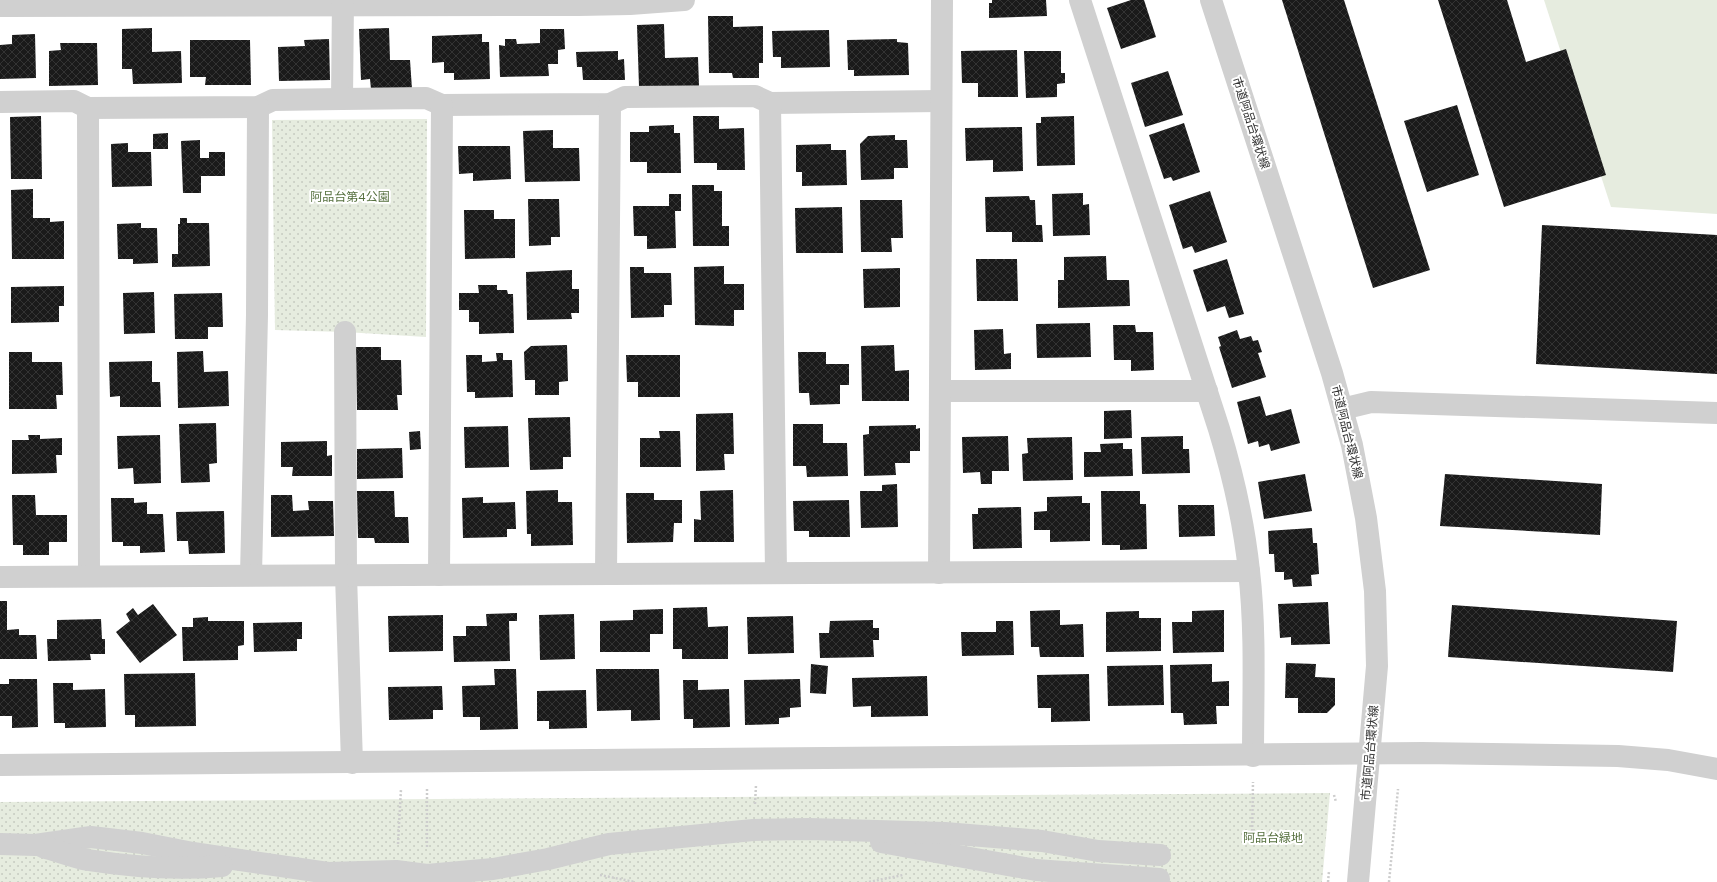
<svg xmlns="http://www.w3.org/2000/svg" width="1717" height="882" viewBox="0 0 1717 882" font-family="'DM Sans','Noto Sans JP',sans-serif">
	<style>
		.grass { fill: url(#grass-dots) }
		.pitch { fill: #e6ecdf }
		.building { fill: url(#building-cross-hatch) }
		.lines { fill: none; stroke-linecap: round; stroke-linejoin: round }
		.path { stroke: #cdcdcd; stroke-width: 2.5; stroke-dasharray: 2 2; stroke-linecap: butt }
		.minor { stroke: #d0d0d0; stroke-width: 22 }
		.labels { text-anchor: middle; stroke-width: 4; stroke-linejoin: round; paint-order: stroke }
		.street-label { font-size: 12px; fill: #333; stroke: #fff }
		.park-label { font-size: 12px; fill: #56703f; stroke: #fff }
	</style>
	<defs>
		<pattern id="grass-dots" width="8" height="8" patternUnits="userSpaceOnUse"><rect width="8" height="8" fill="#e6ecdf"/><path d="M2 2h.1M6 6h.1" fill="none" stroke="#c6cbc0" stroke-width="1.8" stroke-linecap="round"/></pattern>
		<pattern id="building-cross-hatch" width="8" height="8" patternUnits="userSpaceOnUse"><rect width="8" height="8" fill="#1a1a1a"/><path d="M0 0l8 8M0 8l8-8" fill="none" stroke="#333"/></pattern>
	</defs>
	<rect width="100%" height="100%" fill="#fff"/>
	<!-- grass -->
	<g class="grass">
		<path d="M427 119 426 337 345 332 275 330 272 120Z"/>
		<path d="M1330 793 1322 882H0V802Z"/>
	</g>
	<!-- pitch -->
	<path class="pitch" d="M1544 0H1717V214L1611 207Z"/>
	<!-- building -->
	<g class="building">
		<path d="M992 0H1046L1047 16 989 18V3H992Z"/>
		<path d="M1131 0H1144L1156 37 1121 49 1107 8Z"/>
		<path d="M1282 0H1344L1430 270 1373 288Z"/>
		<path d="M1438 0H1507L1526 62 1566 49 1606 175 1504 207Z"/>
		<path d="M708 16H733V27L763 26V63H759V78H733L732 73H709Z"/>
		<path d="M664 24 665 58 698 57 699 86 639 87 637 25Z"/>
		<path d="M152 28V52L181 51 182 83 133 84 132 69H122V29Z"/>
		<path d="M389 28 390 60H410L412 89H371L370 79 361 80 359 29Z"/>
		<path d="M540 29H564L565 49 558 50V64H548L549 76 500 77 499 45 505 46V39H516L517 44 540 43Z"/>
		<path d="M829 30 830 67 781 68V57H773L772 31Z"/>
		<path d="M35 34 36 78 0 79V45L12 44V35Z"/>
		<path d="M482 34V42H489L490 79 454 80V73H444V62L432 63V36Z"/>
		<path d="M329 39 330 80 279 81 278 47 305 46 304 40Z"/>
		<path d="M897 39V42L908 43 909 75 854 76V70H848L847 40Z"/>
		<path d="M190 40H250L251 85H205L206 77H190Z"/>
		<path d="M60 43H97L98 85 49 86V51L61 50Z"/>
		<path d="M1017 50 1018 97H978V83H962L961 51Z"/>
		<path d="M618 51V60L624 59 625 80H583L582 67H577L576 52Z"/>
		<path d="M1024 51H1061V73H1065V83L1057 84V97L1026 98Z"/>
		<path d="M1168 71 1183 115 1145 127 1131 83Z"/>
		<path d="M1457 105 1479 175 1427 192 1404 121Z"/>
		<path d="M41 116 42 179H11L10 117Z"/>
		<path d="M693 116H719V129L744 128 745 170H717V163H694Z"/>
		<path d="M1074 116 1075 165 1037 166 1036 123H1041V117Z"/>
		<path d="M1184 123 1200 172 1173 181 1171 177 1164 179 1149 135Z"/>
		<path d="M674 125V133H680L681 173H647V162H630V132H649V126Z"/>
		<path d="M1022 127 1023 171 993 172V160L966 161 965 128Z"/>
		<path d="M553 130V148H579L580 181 525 182 523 131Z"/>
		<path d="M168 133V149H153V134Z"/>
		<path d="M895 135V140H907L908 168H894V179L861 180 860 144 868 136Z"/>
		<path d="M200 140V158H209V152H225V176H201V193H183L181 141Z"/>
		<path d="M128 143V152H151L152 186 112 187 111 144Z"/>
		<path d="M831 144V150H846L847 185 802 186V172H796V145Z"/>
		<path d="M458 146H510L511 179 473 181V173L459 174Z"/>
		<path d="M692 185H714V191H722V226H729V246H693Z"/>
		<path d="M33 189V218H50V222L64 221V259H12L11 190Z"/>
		<path d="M1210 191 1227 242 1195 253 1192 246 1183 249 1169 205Z"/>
		<path d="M1083 193V205L1089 204 1090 235 1053 236 1052 194Z"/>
		<path d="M669 194H681V211H675L676 248 647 249V236H634L633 206H669Z"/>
		<path d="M1029 196 1030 200H1035L1036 225H1042L1043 242H1012V232H986L985 197Z"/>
		<path d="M528 199H559L560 237H551V245L529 246Z"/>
		<path d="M860 200H902L903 238H891L892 252H861Z"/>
		<path d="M842 207 843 253H796L795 208Z"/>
		<path d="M464 210H494V219H515V258L465 259Z"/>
		<path d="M180 218H187V223H209L210 266 172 267V254H178V224H180Z"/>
		<path d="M141 223V228H157L158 263 133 264V259H118L117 224Z"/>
		<path d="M1542 225 1717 235V374L1536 364Z"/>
		<path d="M1106 256 1107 280H1129L1130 306 1058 308V280H1064V257Z"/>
		<path d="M976 259H1017L1018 301H977Z"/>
		<path d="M1227 259 1244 314 1229 318 1225 306 1207 312 1193 270Z"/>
		<path d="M724 266V284H744V310H734V326L695 325 694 267Z"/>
		<path d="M630 267H644V273H671L672 305H664V317L631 318Z"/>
		<path d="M900 268V307L864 308 863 269Z"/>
		<path d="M572 270V289H579V313H571L572 319 527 320 526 272Z"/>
		<path d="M478 285H497V290H507L508 294H513L514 333 479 334V322H469V310H459V293H479Z"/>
		<path d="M64 286V306H59V322L11 323V287Z"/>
		<path d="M154 292 155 333 124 334 123 293Z"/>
		<path d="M222 293 223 327H208V339H175L174 294Z"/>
		<path d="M1090 323 1091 357 1037 358 1036 324Z"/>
		<path d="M1113 325H1135L1136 332H1153L1154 370 1131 371V360H1114Z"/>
		<path d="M1003 329 1004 354 1011 353V369L975 370 974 330Z"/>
		<path d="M1237 330 1240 339 1251 336 1253 341 1258 340 1262 352 1258 353 1266 377 1232 388 1219 347 1221 346 1218 337Z"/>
		<path d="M567 345 568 381 559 382V395H535V380H525L524 352 531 346Z"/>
		<path d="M894 345 895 371 909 370V401H862L861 346Z"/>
		<path d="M356 347H381V360H401L402 395H397L398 410H357Z"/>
		<path d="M203 351 204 372 228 371 229 406 178 408 177 352Z"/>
		<path d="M9 352H32V362H62L63 395H56L57 409H9Z"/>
		<path d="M798 352H826V364H849V385H840V404L810 405 809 393H799Z"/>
		<path d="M496 353H503V360H512L513 397 475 398V392H467L466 355H482V362L497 361Z"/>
		<path d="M626 355H680V397H638V382H627Z"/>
		<path d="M152 361V382H160L161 407H120V396L110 397 109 362Z"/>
		<path d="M1260 396 1266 416 1291 409 1300 443 1271 451 1269 444 1259 447 1258 441 1248 444 1237 402Z"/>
		<path d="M1131 410 1132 438 1104 439V411Z"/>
		<path d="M733 413 734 454H724L725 470 696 471V414Z"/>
		<path d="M570 417 571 457H563V469L530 470 528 418Z"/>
		<path d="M216 423 217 463 209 464 210 482 181 483 179 424Z"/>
		<path d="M793 424H823V443H847L848 476 807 477 806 466H793Z"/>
		<path d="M916 425V429L920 428V451H910V463H895L896 475 864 476 863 435 869 434V426Z"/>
		<path d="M508 426 509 467 465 468 464 427Z"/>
		<path d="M420 431 421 449 410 450 409 432Z"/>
		<path d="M659 431H680L681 467H640V438H660Z"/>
		<path d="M28 435H40V439L62 438V455H56L57 473 12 474V440H29Z"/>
		<path d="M160 435 161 483 134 484 133 468 118 469 117 436Z"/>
		<path d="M1008 436 1009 471H992V484H981L980 472 963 473 962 437Z"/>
		<path d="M1183 436V449H1189L1190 473 1142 474 1141 437Z"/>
		<path d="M1072 437 1073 480 1023 481 1022 454 1028 453 1027 438Z"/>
		<path d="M327 441V456L332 455V476H292L293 467H281V442Z"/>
		<path d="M1123 443V449H1132L1133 476 1084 477V452H1101L1100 444Z"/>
		<path d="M402 448 403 478 357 479V449Z"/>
		<path d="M1305 474 1312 511 1264 519 1258 482Z"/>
		<path d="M1445 474 1602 484 1600 535 1440 526Z"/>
		<path d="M897 484 898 527 861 528 860 491H882V485Z"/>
		<path d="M558 490V502H572L573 545 531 546V534H527L526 491Z"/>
		<path d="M733 490 734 542H694V519L701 520 700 491Z"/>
		<path d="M357 491H394L395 517H408L409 543H375L374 538H358Z"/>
		<path d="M1101 491H1140V504H1146L1147 549 1120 550V545H1102Z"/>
		<path d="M626 493H654V500H682V523H674L673 542 627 543Z"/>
		<path d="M12 495H35L36 515H67V542H49V555H23V545H13Z"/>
		<path d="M271 495H292L293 511 309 510 308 501H333L334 536 271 537Z"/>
		<path d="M1082 496V503H1090V541L1050 542V530H1034V512L1047 511V497Z"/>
		<path d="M483 497V503L515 502 516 529H507V537L463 538 462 498Z"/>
		<path d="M111 498H134V503L147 502V514H163L165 552 140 553V546H123V542H112Z"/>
		<path d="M849 500 850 537H809V531H794L793 501Z"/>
		<path d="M1178 505H1214L1215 536 1179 537Z"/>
		<path d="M1021 507 1022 548 973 549 972 514H978V508Z"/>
		<path d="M224 511 225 553 189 554 188 541H177L176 512Z"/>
		<path d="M1312 528 1313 543H1317L1319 574 1311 575 1312 586 1293 587 1292 579 1284 580V572H1275L1274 554H1269L1268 531Z"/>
		<path d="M0 601H7V630L19 629V635H36L37 659H0Z"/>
		<path d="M1328 602 1330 644 1291 645V637L1280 638 1278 604Z"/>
		<path d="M153 604 177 635 140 663 116 632 130 621 126 614 133 608 138 615Z"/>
		<path d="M1452 605 1677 621 1673 672 1448 657Z"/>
		<path d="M707 607 708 627 728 626V659H682V649H673V608Z"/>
		<path d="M663 609V634H650V652H600V621L633 620V610Z"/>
		<path d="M1060 610V625L1083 624 1084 657H1040L1039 647H1031L1030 611Z"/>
		<path d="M1224 610V652L1173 653 1172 622H1192V611Z"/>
		<path d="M1139 611V618H1161V651L1106 652V612Z"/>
		<path d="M517 613V621H509L510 661 454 662 453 636H466V626H487L486 614Z"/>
		<path d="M574 614 575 659 540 660 539 615Z"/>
		<path d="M443 615V651L389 652 388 616Z"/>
		<path d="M793 616 794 653 748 654 747 617Z"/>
		<path d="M208 617V621H244V645L238 646V660L183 661 182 627H193V618Z"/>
		<path d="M101 619 102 639H105V654H90L91 660 48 661 47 639H57V620Z"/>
		<path d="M873 620V628H879V640H873L874 657 820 658 819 633H829L830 621Z"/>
		<path d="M996 621H1013L1014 655 962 656 961 632H996Z"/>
		<path d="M302 622V639H297V651L254 652 253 623Z"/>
		<path d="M1286 663 1316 664 1315 677 1335 678V705L1327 713H1298V698H1285Z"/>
		<path d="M811 664 828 666 826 694 810 693Z"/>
		<path d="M1212 664V682L1229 681V706H1216L1217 724 1184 725 1183 713H1171L1170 665Z"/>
		<path d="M1163 665 1164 705 1108 706 1107 666Z"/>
		<path d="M494 669H516L518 729 480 730V717H463L462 686 495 685Z"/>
		<path d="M596 669H659L660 720 631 721V710L597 711Z"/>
		<path d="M195 673 196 726 135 727V715H125L124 674Z"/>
		<path d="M1089 674 1090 721 1051 722V708H1038L1037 675Z"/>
		<path d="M927 676 928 716 871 717V706L853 707 852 678Z"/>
		<path d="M9 679H37L38 727 12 728V716H0V684H9Z"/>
		<path d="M800 679 801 707 790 708V717L779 718V724L745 725 744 680Z"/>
		<path d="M683 680H698V690L729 689 730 727 693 728V719H684Z"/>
		<path d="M53 683H73V690L105 689 106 727 65 728V723H54Z"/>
		<path d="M442 686 443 710H433V719L389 720 388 687Z"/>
		<path d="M586 690 587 728 549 729V721H537V691Z"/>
	</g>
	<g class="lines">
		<!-- path -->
		<g class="path">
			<path d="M427 789V848"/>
			<path d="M1334 795 1336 802"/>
			<path d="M755 804 756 785"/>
			<path d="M1252 839 1253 782"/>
			<path d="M398 844 401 789"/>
			<path d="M600 875 635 882"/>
			<path d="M869 882 903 875"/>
			<path d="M1328 882 1329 871"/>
			<path d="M1389 882 1398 789"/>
		</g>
		<!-- minor -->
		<g class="minor">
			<path d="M1080 0 1219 429C1233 475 1244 523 1249 571 1256 632 1253 694 1253 756"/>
			<path d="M1211 0 1332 373 1352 445 1366 518 1375 591 1377 666 1358 882"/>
			<path d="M0 6 579 5 630 4 684 0"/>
			<path d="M342 99 343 0"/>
			<path d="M0 102 74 101 88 108 258 107 273 100 342 99 426 98 442 105 610 104 625 97 755 96 770 103 941 101"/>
			<path d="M770 103 776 573"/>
			<path d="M88 108 89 576"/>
			<path d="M345 332 346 575 352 763"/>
			<path d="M940 391H1207"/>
			<path d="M1342 409 1371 402 1717 413"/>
			<path d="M939 573 942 0"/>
			<path d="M606 574 610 104"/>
			<path d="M251 575 257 315 258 107"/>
			<path d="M439 575 442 105"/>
			<path d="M0 577 1249 571"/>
			<path d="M0 765 1422 753 1618 756 1668 760 1717 769"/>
			<path d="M881 842 1036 870 1159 879"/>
			<path d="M0 844 35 845 91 837 142 843 193 853 328 873 396 871 427 875 493 869 548 859 609 844 753 830 809 829 945 833 1042 841 1098 851 1160 855"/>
			<path d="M43 847C58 851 73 857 88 860 132 867 178 870 222 866"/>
		</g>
	</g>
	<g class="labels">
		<!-- street labels -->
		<g class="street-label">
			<text transform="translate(1251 123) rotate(72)" y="4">市道阿品台環状線</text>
			<text transform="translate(1347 432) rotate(76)" y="4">市道阿品台環状線</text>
			<text transform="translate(1370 753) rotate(-85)" y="4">市道阿品台環状線</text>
		</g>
		<!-- park labels -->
		<g class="park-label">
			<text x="350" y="201">阿品台第4公園</text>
			<text x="1273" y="842">阿品台緑地</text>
		</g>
	</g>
</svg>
